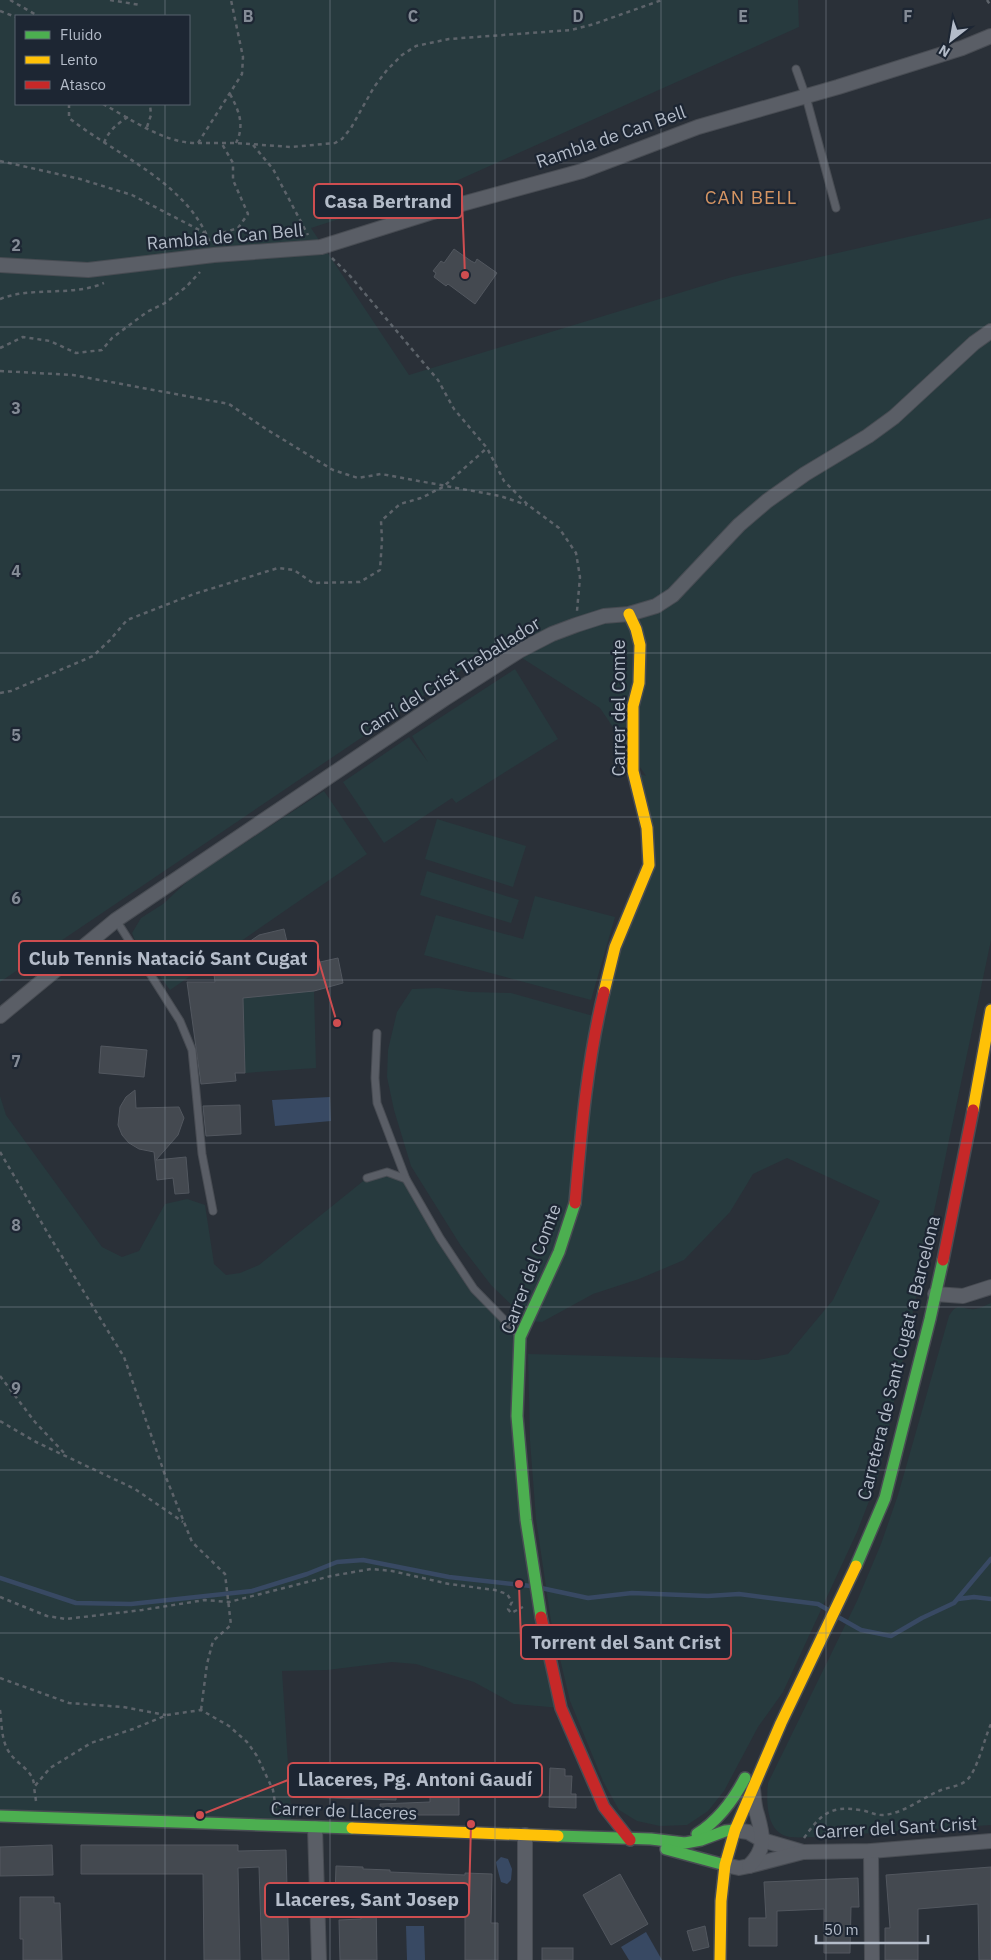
<svg xmlns="http://www.w3.org/2000/svg" width="991" height="1960" viewBox="0 0 991 1960" font-family="'IBM Plex Sans',sans-serif">
	<style>
		.green { fill: #273a3e; fill-rule: evenodd }
		.water { fill: #384963 }
		.lines { fill: none; stroke-linecap: round; stroke-linejoin: round }
		.stream { stroke: #384963; stroke-width: 4.5 }
		.building { fill: #444950; stroke: #52575f }
		.lane-casing { stroke: #484c53; stroke-width: 9 }
		.street-casing { stroke: #484c53; stroke-width: 16 }
		.fast-casing { stroke: #484c53; stroke-width: 14 }
		.slow-casing { stroke: #484c53; stroke-width: 14 }
		.jam-casing { stroke: #484c53; stroke-width: 14 }
		.path { stroke: #5d636a; stroke-width: 2.5; stroke-dasharray: 4 4; stroke-linecap: butt }
		.lane { stroke: #5a5e66; stroke-width: 7 }
		.street { stroke: #5a5e66; stroke-width: 14 }
		.fast { stroke: #4caf50; stroke-width: 11 }
		.slow { stroke: #ffc107; stroke-width: 11 }
		.jam { stroke: #c62828; stroke-width: 11 }
		.grid { fill: none; stroke: #848b96; stroke-width: 1; stroke-opacity: 0.55 }
		.labels { text-anchor: middle; stroke-width: 4.5; stroke-linejoin: round; paint-order: stroke }
		.street-label { font-size: 18px; fill: #b4bcc9; stroke: #1d2633 }
		.neighbourhood-label { font-size: 19px; letter-spacing: 1px; fill: #d59563; stroke: #1d2633 }
		.grid-label { font-size: 16px; text-anchor: middle; font-weight: bold; fill: #848b96; stroke: #1d2633; stroke-width: 4.5; stroke-linejoin: round; paint-order: stroke }
		.leader { fill: none; stroke: #ce4d50; stroke-width: 2 }
		.callout-dot { fill: #ce4d50; stroke: #1d2633; stroke-width: 2 }
		.callout { fill: #1d2633; stroke: #ce4d50; stroke-width: 2 }
		.callout-label { font-size: 19px; text-anchor: middle; font-weight: bold; fill: #b4bcc9 }
	</style>
	<rect width="100%" height="100%" fill="#2a3038"/>
	<!-- green -->
	<g class="green">
		<path d="M0 0H798L799 27 454 182 311 228 409 375 732 277 991 218V940L878 1478 857 1532 783 1692 758 1727 724 1791 708 1811 687 1825 660 1826 637 1821 619 1810 603 1781 570 1701 551 1621 536 1519 530 1441 528 1354 758 1360 788 1354 833 1300 880 1201 787 1158 753 1174 730 1212 684 1260 639 1279 593 1294 542 1322 528 1321 491 1285 461 1246 411 1166 394 1110 387 1077 388 1050 397 1012 412 989 438 988 470 992 511 993 597 1017 649 865 633 771 646 776 600 708 500 644 0 982ZM16 16H189V104H16Z"/>
		<path d="M515 669 558 739 456 803 452 798 384 843 343 782 409 737 428 762 412 736Z"/>
		<path d="M324 791 367 854 170 990 136 943 132 933 141 918 163 904 191 878Z"/>
		<path d="M437 819 526 846 513 887 425 859Z"/>
		<path d="M427 871 519 900 511 923 420 895Z"/>
		<path d="M535 896 615 917 591 1000 424 955 436 915 523 939Z"/>
		<path d="M314 991 316 1068 245 1073 243 998Z"/>
		<path d="M0 1096 6 1115 102 1247 122 1257 139 1251 165 1204 187 1199 205 1205 214 1264 226 1275 240 1273 259 1265 367 1178 387 1172 406 1179 474 1289 520 1337 517 1416 561 1708 514 1704 474 1682 416 1664 392 1662 327 1670 282 1671 292 1826 0 1813Z"/>
		<path d="M991 1303V1825L814 1837C807 1837 798 1838 790 1837 766 1833 766 1802 768 1783L857 1601 881 1544 898 1495 949 1316C956 1304 958 1307 970 1309 978 1310 984 1306 991 1303Z"/>
	</g>
	<!-- water -->
	<g class="water">
		<path d="M330 1097 331 1121 275 1126 272 1100Z"/>
		<path d="M501 1857 508 1859 512 1869 511 1880 507 1884 501 1882C500 1878 496 1864 496 1862Z"/>
		<path d="M406 1926H424L425 1960H407Z"/>
		<path d="M646 1932 662 1960H629L621 1947Z"/>
	</g>
	<g class="lines">
		<!-- stream -->
		<g class="stream">
			<path d="M0 1578 76 1603 131 1604 252 1591 307 1574 337 1562 363 1560 449 1577 531 1586"/>
			<path d="M541 1588 588 1598 632 1593 708 1596 739 1594 818 1604 830 1611"/>
			<path d="M958 1599 974 1597 991 1599"/>
			<path d="M838 1617 861 1630 891 1636 922 1618 954 1603 991 1559"/>
		</g>
	</g>
	<!-- building -->
	<g class="building">
		<path d="M454 249 471 261 475 263 477 259 497 273 475 304 448 284 446 286 434 277 436 273 433 271 441 261 444 263Z"/>
		<path d="M284 929 293 968 338 958 343 983 314 991 243 998 245 1073H235L236 1081 201 1084 187 982H215L213 967 259 935Z"/>
		<path d="M101 1046 147 1050 144 1077 99 1073Z"/>
		<path d="M135 1090 136 1108 179 1107 184 1118 178 1135 156 1160 186 1157 189 1193 175 1194 173 1178 157 1180 154 1152 139 1149 129 1143 122 1135 118 1125 120 1107 126 1097Z"/>
		<path d="M240 1105 241 1134 206 1136 203 1106Z"/>
		<path d="M360 1763 385 1764V1773L397 1774 396 1800 300 1797 301 1764 360 1766Z"/>
		<path d="M550 1768 565 1769V1776H572L571 1794H576V1808L549 1807Z"/>
		<path d="M441 1780H459V1815H381L380 1804 430 1802V1797H441Z"/>
		<path d="M52 1845 53 1875 0 1876V1847Z"/>
		<path d="M81 1845H238V1851L286 1850 289 1960H262L259 1867 238 1868 240 1960H204L203 1874H81Z"/>
		<path d="M336 1866 363 1867V1869L390 1870V1872L465 1875V1873L492 1874 491 1923H498V1960H465V1906L376 1903 377 1960H340L339 1920 361 1919 362 1897H335Z"/>
		<path d="M991 1867V1960H979L978 1904 918 1909V1960H885V1928H890L886 1875Z"/>
		<path d="M620 1874 648 1924 611 1945 583 1895Z"/>
		<path d="M858 1878 859 1907H851L850 1953H824V1909L777 1911V1946H749V1918H766L764 1882Z"/>
		<path d="M20 1897H54V1903H60L62 1960H23V1939H20Z"/>
		<path d="M705 1926 709 1947 693 1951 687 1931Z"/>
		<rect x="542" y="1948" width="31" height="12"/>
	</g>
	<g class="lines">
		<defs>
			<g id="lane">
				<path d="M796 69 806 97 836 208"/>
				<path d="M116 920 180 1021 192 1050 202 1154 213 1211"/>
				<path d="M377 1033 375 1078 377 1103 406 1179"/>
				<path d="M367 1178 387 1172 406 1179 440 1238 474 1289 519 1335"/>
			</g>
			<g id="street">
				<path d="M0 265 88 270 214 255 321 247 429 213 582 171 698 127 838 87 962 48 991 36"/>
				<path d="M0 1016 116 920 444 699 519 651 552 634 576 625 604 616 629 614 656 606 673 595 739 525 767 501 805 474 868 436 894 417 974 343 991 331"/>
				<path d="M935 1294 963 1296 991 1287"/>
				<path d="M315 1828 319 1960"/>
				<path d="M735 1830 748 1832 762 1840 803 1852"/>
				<path d="M525 1835V1960"/>
				<path d="M871 1851 872 1960"/>
				<path d="M725 1865 739 1868 749 1866 803 1852 871 1851 991 1841"/>
				<path d="M749 1866C767 1848 763 1836 757 1814 754 1806 754 1797 753 1789"/>
			</g>
			<g id="fast">
				<path d="M856 1566 885 1498 930 1319 943 1260"/>
				<path d="M541 1617 526 1520 517 1416 520 1337 559 1252 575 1203"/>
				<path d="M0 1816 352 1828"/>
				<path d="M697 1834C719 1820 733 1801 745 1778"/>
				<path d="M558 1836 651 1839 685 1843 701 1840 725 1831 735 1830"/>
				<path d="M666 1849 725 1865"/>
			</g>
			<g id="slow">
				<path d="M604 992 615 947 649 865 647 828 633 771V706L639 683 640 645 636 629 629 614"/>
				<path d="M973 1110 991 1010"/>
				<path d="M352 1828 558 1836"/>
				<path d="M720 1960 721 1901 725 1865 735 1830 781 1723 856 1566"/>
			</g>
			<g id="jam">
				<path d="M575 1203C581 1133 587 1061 604 992"/>
				<path d="M943 1260 973 1110"/>
				<path d="M541 1617 561 1708 604 1807 630 1840"/>
			</g>
		</defs>
		<!-- lane casing -->
		<use href="#lane" class="lane-casing"/>
		<!-- street casing -->
		<use href="#street" class="street-casing"/>
		<!-- fast casing -->
		<use href="#fast" class="fast-casing"/>
		<!-- slow casing -->
		<use href="#slow" class="slow-casing"/>
		<!-- jam casing -->
		<use href="#jam" class="jam-casing"/>
		<!-- path -->
		<g class="path">
			<path d="M10 0 38 16"/>
			<path d="M110 0 140 5"/>
			<path d="M987 0 991 6"/>
			<path d="M0 11 16 17"/>
			<path d="M230 94C239 111 245 125 236 143"/>
			<path d="M69 104V118C116 155 188 183 210 243"/>
			<path d="M103 104C131 119 165 144 198 143L242 74 243 57 231 0"/>
			<path d="M147 127 151 115 150 104"/>
			<path d="M104 143C109 130 117 124 128 117"/>
			<path d="M198 143H236L291 147 335 143 342 139 351 128 374 87 387 70 402 55 416 46 449 39 571 30 594 24 662 0"/>
			<path d="M253 145 273 169 308 235"/>
			<path d="M0 161 80 179 132 195 207 234"/>
			<path d="M220 240 222 233 238 228 248 214 233 180V163L222 144"/>
			<path d="M332 258 351 277 438 380 454 409 487 448 504 481 528 505 559 528 576 553 580 577 577 611"/>
			<path d="M0 299C33 286 71 297 104 283"/>
			<path d="M0 348 23 337 50 341 76 353 102 350 112 338 147 312 165 303 186 287 200 272"/>
			<path d="M0 371 73 375 229 404 266 429 333 470 358 478 381 474 500 496 527 505"/>
			<path d="M0 693 11 691 93 656 110 640 127 620 194 594 278 568 294 570 313 583 360 582 380 570 382 540 381 521 400 504 421 498 443 487 487 448"/>
			<path d="M0 1152 50 1237 124 1357 165 1475 192 1542 225 1574 231 1625 213 1641 207 1664 201 1710"/>
			<path d="M0 1376 35 1422 66 1455"/>
			<path d="M0 1421 36 1442 135 1489 183 1522"/>
			<path d="M0 1597 47 1616 66 1619 142 1610 205 1600 229 1602 331 1576 371 1569 392 1571 449 1584 495 1590 507 1594 512 1602 508 1609 511 1613 523 1607"/>
			<path d="M0 1678 69 1703 123 1707 166 1715"/>
			<path d="M0 1710C2 1724 1 1740 9 1752 16 1764 34 1770 34 1786"/>
			<path d="M36 1801 34 1787 50 1768 91 1743 133 1729 167 1715 201 1710 229 1726 247 1742 257 1756 273 1790 276 1809"/>
			<path d="M804 1838C820 1815 830 1805 860 1810 868 1811 874 1815 882 1815 903 1814 920 1799 939 1791 948 1787 959 1787 967 1780 978 1769 984 1739 991 1724"/>
		</g>
		<!-- lane -->
		<use href="#lane" class="lane"/>
		<!-- street -->
		<use href="#street" class="street"/>
		<!-- fast -->
		<use href="#fast" class="fast"/>
		<!-- slow -->
		<use href="#slow" class="slow"/>
		<!-- jam -->
		<use href="#jam" class="jam"/>
	</g>
	<!-- grid -->
	<path class="grid" d="M165 0V16M330 0V1960M495 0V1960M661 0V1960M826 0V1960M165 104V1960M0 163H991M0 327H991M0 490H991M0 653H991M0 817H991M0 980H991M0 1143H991M0 1307H991M0 1470H991M0 1633H991M0 1797H991"/>
	<g class="labels">
		<!-- street labels -->
		<g class="street-label">
			<text transform="translate(611 137) rotate(-19)" y="6">Rambla de Can Bell</text>
			<text transform="translate(225 237) rotate(-5)" y="6">Rambla de Can Bell</text>
			<text transform="translate(450 677) rotate(-32)" y="6">Camí del Crist Treballador</text>
			<text transform="translate(619 708) rotate(-90)" y="6">Carrer del Comte</text>
			<text transform="translate(531 1269) rotate(-69)" y="6">Carrer del Comte</text>
			<text transform="translate(899 1358) rotate(-76)" y="6">Carretera de Sant Cugat a Barcelona</text>
			<text transform="translate(344 1811) rotate(2)" y="6">Carrer de Llaceres</text>
			<text transform="translate(896 1828) rotate(-3)" y="6">Carrer del Sant Crist</text>
		</g>
		<!-- neighbourhood labels -->
		<g class="neighbourhood-label">
			<text x="751" y="204">CAN BELL</text>
		</g>
	</g>
	<g class="grid-label">
		<text x="248" y="22">B</text>
		<text x="413" y="22">C</text>
		<text x="578" y="22">D</text>
		<text x="743" y="22">E</text>
		<text x="908" y="22">F</text>
		<text x="16" y="251">2</text>
		<text x="16" y="414">3</text>
		<text x="16" y="577">4</text>
		<text x="16" y="741">5</text>
		<text x="16" y="904">6</text>
		<text x="16" y="1067">7</text>
		<text x="16" y="1231">8</text>
		<text x="16" y="1394">9</text>
	</g>
	<!-- callouts -->
	<path class="leader" d="M465 275L462 201M337 1023L318 958M519 1584L521 1642M200 1815L288 1780M471 1824L469 1900"/>
	<g class="callout-dot">
		<circle cx="465" cy="275" r="5"/>
		<circle cx="337" cy="1023" r="5"/>
		<circle cx="519" cy="1584" r="5"/>
		<circle cx="200" cy="1815" r="5"/>
		<circle cx="471" cy="1824" r="5"/>
	</g>
	<g class="callout">
		<rect x="314" y="184" width="148" height="34" rx="5"/>
		<rect x="19" y="941" width="299" height="34" rx="5"/>
		<rect x="521" y="1625" width="210" height="34" rx="5"/>
		<rect x="288" y="1763" width="254" height="34" rx="5"/>
		<rect x="265" y="1883" width="204" height="34" rx="5"/>
	</g>
	<g class="callout-label">
		<text x="388" y="208">Casa Bertrand</text>
		<text x="168" y="965">Club Tennis Natació Sant Cugat</text>
		<text x="626" y="1649">Torrent del Sant Crist</text>
		<text x="415" y="1786">Llaceres, Pg. Antoni Gaudí</text>
		<text x="367" y="1906">Llaceres, Sant Josep</text>
	</g>
	<!-- legend -->
	<rect x="15" y="15" width="175" height="90" fill="#1d2633" stroke="#59626f"/>
	<rect x="25" y="31" width="25" height="8" fill="#4caf50" stroke="#59626f"/>
	<text x="60" y="40" font-size="15" fill="#b4bcc9">Fluido</text>
	<rect x="25" y="56" width="25" height="8" fill="#ffc107" stroke="#59626f"/>
	<text x="60" y="65" font-size="15" fill="#b4bcc9">Lento</text>
	<rect x="25" y="81" width="25" height="8" fill="#c62828" stroke="#59626f"/>
	<text x="60" y="90" font-size="15" fill="#b4bcc9">Atasco</text>
	<!-- north arrow -->
	<g transform="translate(951 40) rotate(211)" stroke="#1d2633" stroke-width="4" paint-order="stroke">
	<path d="M0-4L9 19L0 12L-9 19Z" fill="#b4bcc9"/>
	<text y="-8" font-size="14" font-weight="bold" text-anchor="middle" fill="#b4bcc9">N</text>
	</g>
	<!-- scale -->
	<path d="M816 1935v8h112v-8" fill="none" stroke="#b4bcc9" stroke-width="2.5"/>
	<text x="824" y="1935" font-size="15" fill="#b4bcc9" stroke="#1d2633" stroke-width="4" paint-order="stroke">50 m</text>
</svg>
